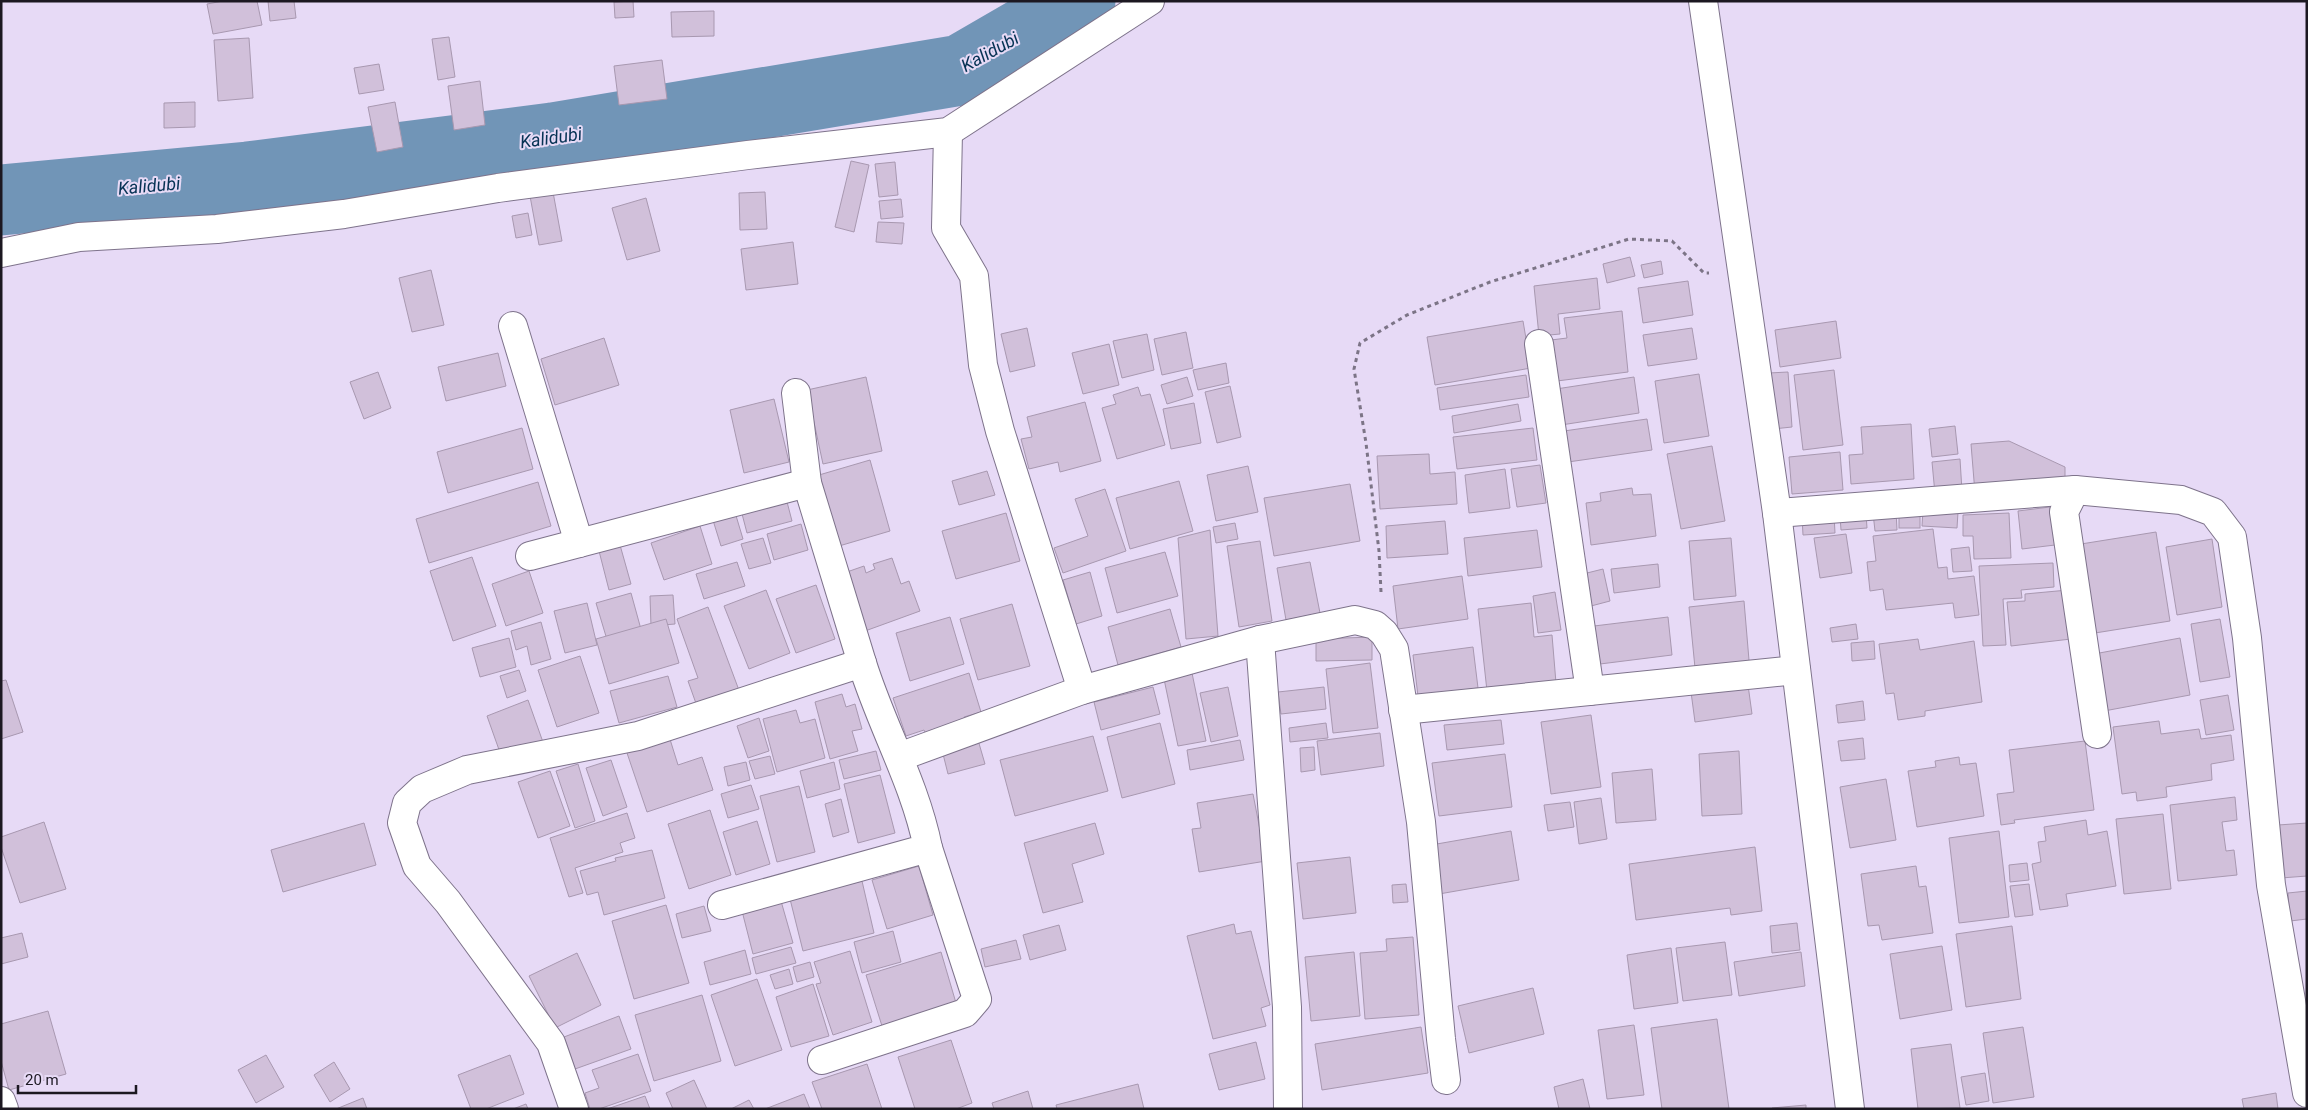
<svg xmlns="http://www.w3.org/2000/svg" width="2308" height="1110" viewBox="0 0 2308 1110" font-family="Roboto,sans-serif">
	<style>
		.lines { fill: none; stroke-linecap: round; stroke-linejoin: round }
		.river { stroke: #7195b7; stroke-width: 71 }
		.building { fill: #d1c0da; stroke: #a898b0 }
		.minor-casing { stroke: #7e738b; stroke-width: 30 }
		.path { stroke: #7c7486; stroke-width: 3; stroke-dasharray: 4 4; stroke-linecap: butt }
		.minor { stroke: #fff; stroke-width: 28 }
		.labels { text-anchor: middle; stroke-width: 4; stroke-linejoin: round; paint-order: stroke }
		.water-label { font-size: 18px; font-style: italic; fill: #063254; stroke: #e7daf6 }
	</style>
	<rect width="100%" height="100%" fill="#e7daf6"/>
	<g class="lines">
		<!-- river -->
		<path class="river" d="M1 200 248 177 553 138 961 70 1080 1"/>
	</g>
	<!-- building -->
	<g class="building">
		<path d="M223 1H257L262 25 213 34 207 4Z"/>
		<path d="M268 1H294L296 18 270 21Z"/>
		<path d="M633 1 634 17 615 18 614 2Z"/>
		<path d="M714 11V36L672 37 671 12Z"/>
		<path d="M449 37 455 77 438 80 432 39Z"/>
		<path d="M249 38 253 98 218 101 214 40Z"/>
		<path d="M662 60 667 99 619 105 614 66Z"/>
		<path d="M379 64 384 90 359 94 354 68Z"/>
		<path d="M480 81 485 125 454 130 448 86Z"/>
		<path d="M195 102V127L164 128V103Z"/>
		<path d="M395 102 403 147 377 152 368 107Z"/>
		<path d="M851 161 869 165 854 232 835 227Z"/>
		<path d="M895 162 898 195 879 197 875 164Z"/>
		<path d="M553 192 562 241 539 245 530 196Z"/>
		<path d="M765 192 767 229 740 230 739 193Z"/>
		<path d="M646 198 660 251 627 260 612 208Z"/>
		<path d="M901 199 903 217 881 219 879 201Z"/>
		<path d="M528 213 532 235 516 238 512 216Z"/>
		<path d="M878 222 904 223 902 244 876 242Z"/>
		<path d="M793 242 798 284 746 290 741 249Z"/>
		<path d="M1630 257 1635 276 1607 283 1603 264Z"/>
		<path d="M1661 261 1663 274 1644 278 1641 265Z"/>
		<path d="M431 270 444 325 412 332 399 278Z"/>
		<path d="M1597 278 1600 309 1558 314 1560 334 1539 336 1534 286Z"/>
		<path d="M1688 281 1693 315 1643 323 1638 288Z"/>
		<path d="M1622 311 1628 372 1549 382 1543 341 1567 338 1564 318Z"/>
		<path d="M1523 321 1531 368 1435 385 1427 337Z"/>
		<path d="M1836 321 1841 358 1780 367 1775 330Z"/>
		<path d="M1027 328 1035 366 1010 372 1001 334Z"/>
		<path d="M1692 328 1697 359 1648 366 1643 335Z"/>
		<path d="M1186 332 1193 368 1162 375 1154 339Z"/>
		<path d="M1147 334 1154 370 1122 378 1113 341Z"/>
		<path d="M604 338 619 385 555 405 541 359Z"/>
		<path d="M1109 344 1119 385 1083 394 1072 353Z"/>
		<path d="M498 353 506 386 446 401 438 367Z"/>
		<path d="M1226 363 1229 383 1198 390 1193 370Z"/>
		<path d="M1834 370 1843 445 1803 450 1794 375Z"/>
		<path d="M378 372 391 408 364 419 350 382Z"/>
		<path d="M1788 372 1792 427 1773 429 1769 373Z"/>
		<path d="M1699 374 1709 436 1664 443 1655 381Z"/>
		<path d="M1526 375 1529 397 1440 410 1437 388Z"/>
		<path d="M866 377 882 451 823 464 807 390Z"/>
		<path d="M1187 377 1193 396 1167 404 1161 385Z"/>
		<path d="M1634 377 1639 413 1561 425 1556 389Z"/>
		<path d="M1230 386 1241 437 1217 443 1205 392Z"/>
		<path d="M1138 387 1141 396 1150 394 1165 445 1117 459 1102 408 1116 404 1113 395Z"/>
		<path d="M774 399 789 462 744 473 730 410Z"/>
		<path d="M1085 402 1101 461 1060 472 1058 462 1029 469 1021 439 1032 437 1027 417Z"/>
		<path d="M1194 403 1201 443 1171 449 1163 409Z"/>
		<path d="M1518 404 1521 421 1454 433 1452 416Z"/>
		<path d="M1647 419 1652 450 1568 462 1564 431Z"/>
		<path d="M1911 424 1914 479 1851 484 1849 455 1863 454 1861 427Z"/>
		<path d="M1955 426 1958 454 1932 457 1929 429Z"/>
		<path d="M522 428 533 469 448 493 437 452Z"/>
		<path d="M1533 428 1537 460 1457 469 1453 437Z"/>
		<path d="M2009 441 2065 467V477L1975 493 1971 444Z"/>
		<path d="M1712 446 1725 521 1681 529 1667 454Z"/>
		<path d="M1840 452 1843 490 1792 494 1789 457Z"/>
		<path d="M1429 454 1430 474 1455 472 1457 504 1380 509 1377 456Z"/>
		<path d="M1960 459 1962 491 1935 494 1932 462Z"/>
		<path d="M870 460 890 531 839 546 819 475Z"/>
		<path d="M1540 465 1546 503 1517 507 1511 469Z"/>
		<path d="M1248 466 1258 512 1216 521 1207 475Z"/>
		<path d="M1505 469 1510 508 1469 513 1465 475Z"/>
		<path d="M987 471 995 495 959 505 952 481Z"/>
		<path d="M1179 481 1193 531 1130 549 1116 498Z"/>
		<path d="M538 482 551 526 429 563 416 519Z"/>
		<path d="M1350 484 1360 541 1274 556 1264 498Z"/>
		<path d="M1632 488 1633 495 1651 494 1656 536 1591 545 1586 503 1601 501 1600 493Z"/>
		<path d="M1105 489 1126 551 1063 573 1054 548 1088 536 1075 499Z"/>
		<path d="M786 498 792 521 747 533 741 510Z"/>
		<path d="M2050 507 2055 545 2022 549 2018 511Z"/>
		<path d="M734 509 743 539 721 546 712 517Z"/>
		<path d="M1923 510 1958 512 1957 528 1922 526Z"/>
		<path d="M1896 511 1897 530 1875 531 1873 513Z"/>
		<path d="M1006 513 1020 561 956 579 942 531Z"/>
		<path d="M2009 513 2011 558 1974 559 1973 536H1963V515Z"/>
		<path d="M1866 514 1867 528 1841 530 1840 516Z"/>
		<path d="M1834 515 1835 533 1803 535 1802 517Z"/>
		<rect x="1899" y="516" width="21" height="12"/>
		<path d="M1445 521 1448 554 1387 558 1386 526Z"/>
		<path d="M1235 523 1238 539 1216 543 1213 527Z"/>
		<path d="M801 524 808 550 774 560 767 534Z"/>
		<path d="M700 526 712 564 664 580 651 543Z"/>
		<path d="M1933 529 1938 568 1947 567 1948 579 1974 576 1979 615 1955 618 1953 603 1886 610 1883 589 1870 591 1867 562 1876 561 1873 536Z"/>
		<path d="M1210 530 1218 636 1186 639 1178 538Z"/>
		<path d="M1537 530 1542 567 1468 576 1464 538Z"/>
		<path d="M2156 532 2170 621 2095 633 2081 544Z"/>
		<path d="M1846 534 1852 573 1820 578 1814 538Z"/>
		<path d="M763 538 771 563 749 569 741 544Z"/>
		<path d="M1731 538 1736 596 1694 600 1689 541Z"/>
		<path d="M2212 539 2222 607 2177 615 2166 547Z"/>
		<path d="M1260 541 1272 621 1239 627 1227 546Z"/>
		<path d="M620 545 631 584 609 590 599 551Z"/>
		<path d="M1969 547 1972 571 1953 572 1951 549Z"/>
		<path d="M1165 552 1178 596 1117 613 1105 568Z"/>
		<path d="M472 557 496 626 453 641 430 571Z"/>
		<path d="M892 558 901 584 909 581 920 611 865 631 844 573 864 566 866 573 875 569 873 564Z"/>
		<path d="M737 562 745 586 704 599 696 574Z"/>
		<path d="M1310 562 1320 613 1286 620 1277 568Z"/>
		<path d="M2053 563 2054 587 2021 590 2022 598 2003 599 2006 645 1983 646 1979 566Z"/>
		<path d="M1658 564 1660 587 1614 593 1611 569Z"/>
		<path d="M1603 569 1610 601 1591 606 1583 574Z"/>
		<path d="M529 571 543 613 506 626 492 584Z"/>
		<path d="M1090 572 1102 616 1076 624 1063 580Z"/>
		<path d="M1462 576 1468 619 1398 629 1393 586Z"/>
		<path d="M816 585 835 639 796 653 776 599Z"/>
		<path d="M766 590 790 653 749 669 724 606Z"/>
		<path d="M2068 590 2071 639 2011 646 2007 602 2025 601V594Z"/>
		<path d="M1555 592 1561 630 1538 633 1533 596Z"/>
		<path d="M631 593 642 633 608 643 596 603Z"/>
		<path d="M673 595 675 624 651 626 650 596Z"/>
		<path d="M1744 601 1750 672 1696 678 1689 607Z"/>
		<path d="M587 603 597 645 565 653 554 611Z"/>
		<path d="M1531 603 1534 637 1552 635 1556 683 1487 691 1478 609Z"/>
		<path d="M1012 604 1030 666 978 680 960 619Z"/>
		<path d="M708 607 740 693 698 709 688 681 698 678 677 619Z"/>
		<path d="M1170 609 1181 647 1118 665 1108 627Z"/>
		<path d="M950 617 964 664 910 681 896 633Z"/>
		<path d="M1668 617 1672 655 1600 664 1594 626Z"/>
		<path d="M666 619 679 663 609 684 596 639Z"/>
		<path d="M2220 619 2230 677 2200 682 2191 624Z"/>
		<path d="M541 622 551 659 531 665 527 646 516 650 511 631Z"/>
		<path d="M1856 624 1858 639 1832 642 1830 628Z"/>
		<path d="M1372 637V660L1316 661V639Z"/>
		<path d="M509 638 516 667 480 677 472 648Z"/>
		<path d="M2180 638 2190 695 2104 711 2094 654Z"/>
		<path d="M1918 639 1920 650 1974 641 1982 702 1925 711V716L1898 720 1894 693 1886 694 1879 644Z"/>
		<path d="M1874 641 1875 659 1852 661 1851 643Z"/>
		<path d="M1473 647 1478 688 1418 696 1413 655Z"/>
		<path d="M580 656 599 713 557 727 538 670Z"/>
		<path d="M1370 663 1378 728 1333 733 1326 669Z"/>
		<path d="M519 670 526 691 507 698 500 676Z"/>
		<path d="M969 673 981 712 964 717 966 723 927 736 924 730 906 736 893 698Z"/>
		<path d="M1192 673 1206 741 1178 746 1164 679Z"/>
		<path d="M668 676 677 707 619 723 610 691Z"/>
		<path d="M6 680 23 732 1 739V681Z"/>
		<path d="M1748 685 1752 714 1695 722 1691 692Z"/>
		<path d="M1153 687 1160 714 1101 730 1094 702Z"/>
		<path d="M1228 687 1238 736 1211 742 1200 693Z"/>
		<path d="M1324 687 1326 709 1281 714 1278 692Z"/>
		<path d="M842 694 846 707 855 704 862 729 852 731 858 751 830 759 815 702Z"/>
		<path d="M2228 695 2234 730 2206 735 2200 700Z"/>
		<path d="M528 700 544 745 503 761 487 716Z"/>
		<path d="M1863 701 1865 720 1838 723 1836 705Z"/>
		<path d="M796 710 800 723 815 719 825 758 777 772 763 719Z"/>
		<path d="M1591 715 1601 787 1551 794 1541 722Z"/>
		<path d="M759 718 769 751 748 758 737 726Z"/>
		<path d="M1501 720 1504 744 1447 750 1444 725Z"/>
		<path d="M2159 721 2161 734 2199 729 2201 739 2231 735 2234 760 2211 764 2212 780 2166 787 2167 797 2137 801 2136 792 2122 794 2113 727Z"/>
		<path d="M1160 723 1175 784 1122 798 1107 737Z"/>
		<path d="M1326 723 1328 738 1290 742 1289 728Z"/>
		<path d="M1380 733 1384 766 1321 775 1317 741Z"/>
		<path d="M669 736 678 765 702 757 713 790 647 812 626 750Z"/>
		<path d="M1093 736 1108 791 1015 816 1000 760Z"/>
		<path d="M1863 738 1865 759 1841 761 1838 741Z"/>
		<path d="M978 740 985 764 948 774 942 750Z"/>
		<path d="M1240 740 1244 760 1190 770 1187 750Z"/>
		<path d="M2085 741 2094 810 2014 820 2015 823 2001 825 1997 794 2014 792 2009 750Z"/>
		<path d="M1314 747 1315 770 1301 772 1300 748Z"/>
		<path d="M876 751 881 770 844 779 839 760Z"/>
		<path d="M1739 751 1742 814 1702 816 1699 754Z"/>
		<path d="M1505 754 1512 807 1439 816 1432 763Z"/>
		<path d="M770 756 775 774 755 779 749 761Z"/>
		<path d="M1959 757 1960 765 1976 763 1984 816 1917 827 1908 771 1936 767 1935 761Z"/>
		<path d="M611 760 627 807 603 816 586 768Z"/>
		<path d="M746 762 750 780 728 786 724 767Z"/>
		<path d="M834 762 840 789 807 798 800 771Z"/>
		<path d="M578 764 595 821 575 828 556 771Z"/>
		<path d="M1652 769 1656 820 1616 823 1612 773Z"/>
		<path d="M550 771 570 826 538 838 518 782Z"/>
		<path d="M880 775 895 833 858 843 844 784Z"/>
		<path d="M1886 779 1896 840 1850 848 1840 787Z"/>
		<path d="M751 785 759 809 728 818 721 794Z"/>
		<path d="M799 786 815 852 777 862 760 796Z"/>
		<path d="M1253 794 1266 861 1199 872 1192 829 1201 828 1197 803Z"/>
		<path d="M2235 797 2237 820 2222 822 2226 851 2234 850 2237 875 2178 881 2170 805Z"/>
		<path d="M1601 798 1607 839 1579 844 1574 802Z"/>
		<path d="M841 799 849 832 833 837 825 804Z"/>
		<path d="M1570 802 1574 827 1548 831 1544 805Z"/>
		<path d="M710 810 731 875 689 889 668 824Z"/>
		<path d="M627 813 635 838 620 843 623 852 575 868 583 893 569 897 550 838Z"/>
		<path d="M2163 814 2171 889 2124 894 2116 819Z"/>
		<path d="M2086 820 2088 835 2107 831 2116 886 2066 894 2068 906 2040 910 2032 864 2041 862 2038 842 2046 841 2044 827Z"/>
		<path d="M757 821 770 864 736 875 723 832Z"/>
		<path d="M44 822 66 889 20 903 1 847V837Z"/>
		<path d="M364 823 376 865 283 892 271 850Z"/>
		<path d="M1095 823 1104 854 1072 864 1083 902 1043 913 1024 843Z"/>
		<path d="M2307 823V876L2281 878 2278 825Z"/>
		<path d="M1511 831 1519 880 1439 894 1431 845Z"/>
		<path d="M1999 831 2009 917 1959 923 1949 838Z"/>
		<path d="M1755 847 1762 911 1731 915 1730 908 1636 920 1629 864Z"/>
		<path d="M652 850 665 898 604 915 598 892 587 895 580 871 616 861 615 858Z"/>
		<path d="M1350 857 1356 913 1303 919 1297 863Z"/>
		<path d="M2027 863 2029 880 2010 882 2009 865Z"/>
		<path d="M919 866 933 915 887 929 872 880Z"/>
		<path d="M1916 866 1919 887 1926 886 1933 933 1882 940 1879 925 1868 926 1861 874Z"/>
		<path d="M862 881 874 933 803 951 790 899Z"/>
		<path d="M1406 884 1408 902 1393 903 1392 885Z"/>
		<path d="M2029 884 2033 915 2015 917 2010 886Z"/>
		<path d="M2307 891V919L2290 921 2288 893Z"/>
		<path d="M781 901 793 943 753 954 742 911Z"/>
		<path d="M666 905 689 983 634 999 612 921Z"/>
		<path d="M704 906 711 931 682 938 676 914Z"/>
		<path d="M1797 923 1800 950 1772 953 1770 926Z"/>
		<path d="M1234 924 1236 934 1251 931 1270 1005 1261 1008 1266 1026 1213 1039 1187 936Z"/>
		<path d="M1059 925 1066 950 1030 960 1023 935Z"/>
		<path d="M2012 926 2021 999 1966 1007 1956 934Z"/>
		<path d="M893 931 901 962 862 973 854 942Z"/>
		<path d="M22 933 28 957 1 964V938Z"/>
		<path d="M1413 937 1419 1015 1365 1019 1360 953 1387 951 1386 939Z"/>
		<path d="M1016 940 1021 959 985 967 981 949Z"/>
		<path d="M1725 942 1732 995 1683 1001 1676 948Z"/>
		<path d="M1942 946 1952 1010 1900 1019 1890 954Z"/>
		<path d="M791 947 796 963 756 974 752 958Z"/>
		<path d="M1671 948 1678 1003 1634 1009 1627 955Z"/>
		<path d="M745 950 751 974 710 985 704 962Z"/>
		<path d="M850 951 872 1022 833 1035 816 984 821 983 814 962Z"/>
		<path d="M941 952 956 1003 882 1026 866 975Z"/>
		<path d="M1354 952 1360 1016 1311 1021 1305 957Z"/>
		<path d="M1801 952 1805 986 1739 996 1734 962Z"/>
		<path d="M577 953 601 1005 555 1028 529 976Z"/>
		<path d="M810 962 814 977 797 982 793 967Z"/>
		<path d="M789 969 793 984 775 989 770 975Z"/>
		<path d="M757 979 782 1050 735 1066 711 995Z"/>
		<path d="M813 984 829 1036 791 1047 776 997Z"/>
		<path d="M1533 988 1544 1034 1469 1053 1458 1006Z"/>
		<path d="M702 995 721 1061 654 1081 635 1015Z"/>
		<path d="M48 1011 66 1074 9 1090 1 1061V1024Z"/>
		<path d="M619 1016 631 1049 575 1069 564 1037Z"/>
		<path d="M1717 1019 1729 1109H1662L1651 1028Z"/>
		<path d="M1634 1025 1644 1095 1607 1099 1598 1030Z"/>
		<path d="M1421 1027 1428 1073 1322 1090 1315 1044Z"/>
		<path d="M2023 1027 2034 1097 1993 1103 1983 1033Z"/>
		<path d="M951 1040 972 1103 956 1109H915L898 1057Z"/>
		<path d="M1256 1042 1265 1079 1219 1090 1209 1054Z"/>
		<path d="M1951 1044 1960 1108 1918 1109 1911 1049Z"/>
		<path d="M638 1054 651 1091 599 1109H590L585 1093 599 1088 592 1070Z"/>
		<path d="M266 1055 284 1087 256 1103 238 1070Z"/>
		<path d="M510 1055 524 1094 486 1109H471L458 1075Z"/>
		<path d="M334 1062 350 1089 330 1102 314 1075Z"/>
		<path d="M867 1064 882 1109H822L812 1082Z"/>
		<path d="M1985 1073 1989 1101 1966 1105 1961 1077Z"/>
		<path d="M1583 1079 1590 1109H1559L1554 1087Z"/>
		<path d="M694 1080 707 1109H673L666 1093Z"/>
		<path d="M1138 1084 1144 1109H1057L1056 1105Z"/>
		<path d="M1028 1091 1033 1109H994L992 1103Z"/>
		<path d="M2276 1093 2278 1109H2244L2242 1099Z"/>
		<path d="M804 1094 810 1109H765Z"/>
		<path d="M645 1096 650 1109H607Z"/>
		<path d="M363 1098 367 1109H336Z"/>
		<path d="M749 1100 754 1109H731Z"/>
		<path d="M526 1104 528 1109H513Z"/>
		<path d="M1806 1105V1109H1772V1108Z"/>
	</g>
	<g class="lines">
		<defs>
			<g id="minor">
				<path d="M1703 1 1777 513 1850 1109"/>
				<path d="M948 132 946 228 974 276 983 365 1000 431 1082 690"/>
				<path d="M1 253 79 237 217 229 344 214 498 188 748 155 948 132 1150 1"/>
				<path d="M513 326 579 543"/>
				<path d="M1539 344 1590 691"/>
				<path d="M796 393 807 483 862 663"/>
				<path d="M2075 490 2064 512 2097 734"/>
				<path d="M1777 513 2075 490 2181 500 2213 512 2232 537 2247 638 2271 885 2307 1093"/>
				<path d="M530 556 807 483"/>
				<path d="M1260 640 1287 1007 1288 1109"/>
				<path d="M1403 710 1796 670"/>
				<path d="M899 757 1082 690 1260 640 1355 620 1375 625 1384 633 1394 649 1421 822 1441 1039 1446 1080"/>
				<path d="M822 1060 965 1013 977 999 928 848"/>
				<path d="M1 1101 4 1109"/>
				<path d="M574 1109 551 1043 448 902 417 866 402 823 407 803 422 789 467 770 638 736 862 663C881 725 915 783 928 848L722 905"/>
			</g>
		</defs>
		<!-- minor casing -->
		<use href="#minor" class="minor-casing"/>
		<!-- path -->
		<path class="path" d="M1381 592 1379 551 1366 443 1354 369 1360 343 1407 315 1490 282 1629 239 1672 241 1704 273H1709"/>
		<!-- minor -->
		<use href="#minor" class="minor"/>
	</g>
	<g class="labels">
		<!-- water labels -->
		<g class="water-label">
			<text transform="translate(990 52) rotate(-29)" y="6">Kalidubi</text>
			<text transform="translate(551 138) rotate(-8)" y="6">Kalidubi</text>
			<text transform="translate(149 186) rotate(-5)" y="6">Kalidubi</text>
		</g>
	</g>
	<!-- border -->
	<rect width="2308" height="1110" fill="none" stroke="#1c1821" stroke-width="5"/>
	<!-- scale -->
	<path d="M18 1085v8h118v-8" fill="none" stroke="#1c1821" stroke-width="2.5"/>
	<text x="25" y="1085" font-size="15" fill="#1c1821" stroke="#e7daf6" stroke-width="4" paint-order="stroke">20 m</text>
</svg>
